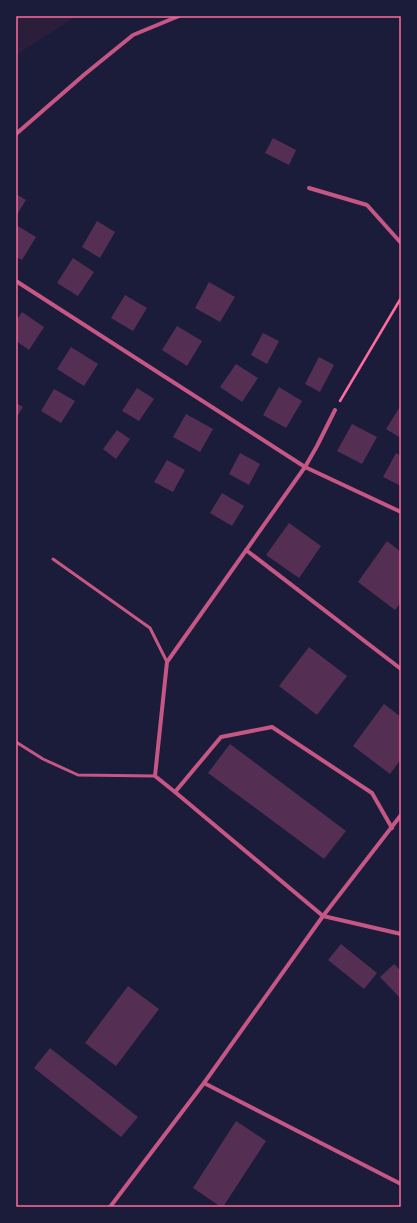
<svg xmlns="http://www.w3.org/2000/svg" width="417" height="1223" viewBox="0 0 417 1223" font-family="'IBM Plex Sans',sans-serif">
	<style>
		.green { fill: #2a1e3b }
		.building { fill: #542f53 }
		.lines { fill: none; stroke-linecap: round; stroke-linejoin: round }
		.path { stroke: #ff6b9d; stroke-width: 2.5 }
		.service { stroke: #c65784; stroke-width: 3 }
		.minor { stroke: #c65784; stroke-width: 4 }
		.neatline { fill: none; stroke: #ff6b9d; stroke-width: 1.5 }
	</style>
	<rect width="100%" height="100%" fill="#1b1b3a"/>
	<!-- green -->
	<path class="green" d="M16 16H77L16 55Z"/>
	<!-- building -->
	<g class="building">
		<path d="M273 138 296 150 289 165 265 153Z"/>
		<path d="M16 194 26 200 16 216Z"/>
		<path d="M97 221 115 232 100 258 82 247Z"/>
		<path d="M16 225 36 237 22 260 16 257Z"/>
		<path d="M73 258 94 272 78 296 57 283Z"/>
		<path d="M209 282 235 297 220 322 195 308Z"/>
		<path d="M125 295 147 308 133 331 111 318Z"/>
		<path d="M22 312 44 327 29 350 16 341V321Z"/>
		<path d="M177 326 202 341 187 366 162 350Z"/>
		<path d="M263 333 279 341 267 364 251 355Z"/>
		<path d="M71 347 98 364 84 386 57 369Z"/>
		<path d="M319 357 334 365 320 392 305 384Z"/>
		<path d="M236 364 258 378 242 402 220 387Z"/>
		<path d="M279 387 302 401 286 428 263 415Z"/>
		<path d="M137 388 154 399 139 421 122 411Z"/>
		<path d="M54 389 75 401 61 423 41 411Z"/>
		<path d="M16 403 23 407 16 418Z"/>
		<path d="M401 405V434L399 437 386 429Z"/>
		<path d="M186 414 213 429 200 452 173 437Z"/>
		<path d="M352 424 377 437 362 464 337 451Z"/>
		<path d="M117 430 130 439 116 459 103 449Z"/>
		<path d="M240 453 260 464 249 485 229 474Z"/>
		<path d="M396 453 401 456V486L383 477Z"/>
		<path d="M167 460 185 470 173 492 154 482Z"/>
		<path d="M222 493 244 506 232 526 210 513Z"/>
		<path d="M289 523 321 546 299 578 266 555Z"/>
		<path d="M387 541 401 552V602L395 610 358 582Z"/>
		<path d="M309 647 347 676 317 715 279 686Z"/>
		<path d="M384 704 401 717V759L390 774 353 746Z"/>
		<path d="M230 744 346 831 324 859 208 773Z"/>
		<path d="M341 944 377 973 364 989 328 960Z"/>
		<path d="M394 964 401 971V999L380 977Z"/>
		<path d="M128 986 159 1009 116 1066 85 1043Z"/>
		<path d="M50 1048 138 1117 121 1137 34 1068Z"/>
		<path d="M236 1121 266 1141 223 1207H221L193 1188Z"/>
	</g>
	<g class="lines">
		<!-- path -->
		<path class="path" d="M340 401 401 298"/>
		<!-- service -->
		<g class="service">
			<path d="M53 559 150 628 167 662"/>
			<path d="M16 742 43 759 78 775 155 776"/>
		</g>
		<!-- minor -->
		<g class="minor">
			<path d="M16 134 85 74 133 35 179 16"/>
			<path d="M309 188 367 205 401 243"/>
			<path d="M16 281 305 467 401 512"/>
			<path d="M335 410 317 446 305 467 167 662 155 776 175 792 323 916 401 934"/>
			<path d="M246 550 401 669"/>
			<path d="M175 792 221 737 272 727 372 793 392 828"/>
			<path d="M204 1083 401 1184"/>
			<path d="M110 1207 204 1083 323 916 401 815"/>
		</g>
	</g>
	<!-- border -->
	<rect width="417" height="1223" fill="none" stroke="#1b1b3a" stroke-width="34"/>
	<rect x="17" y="17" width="383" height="1189" class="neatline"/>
</svg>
